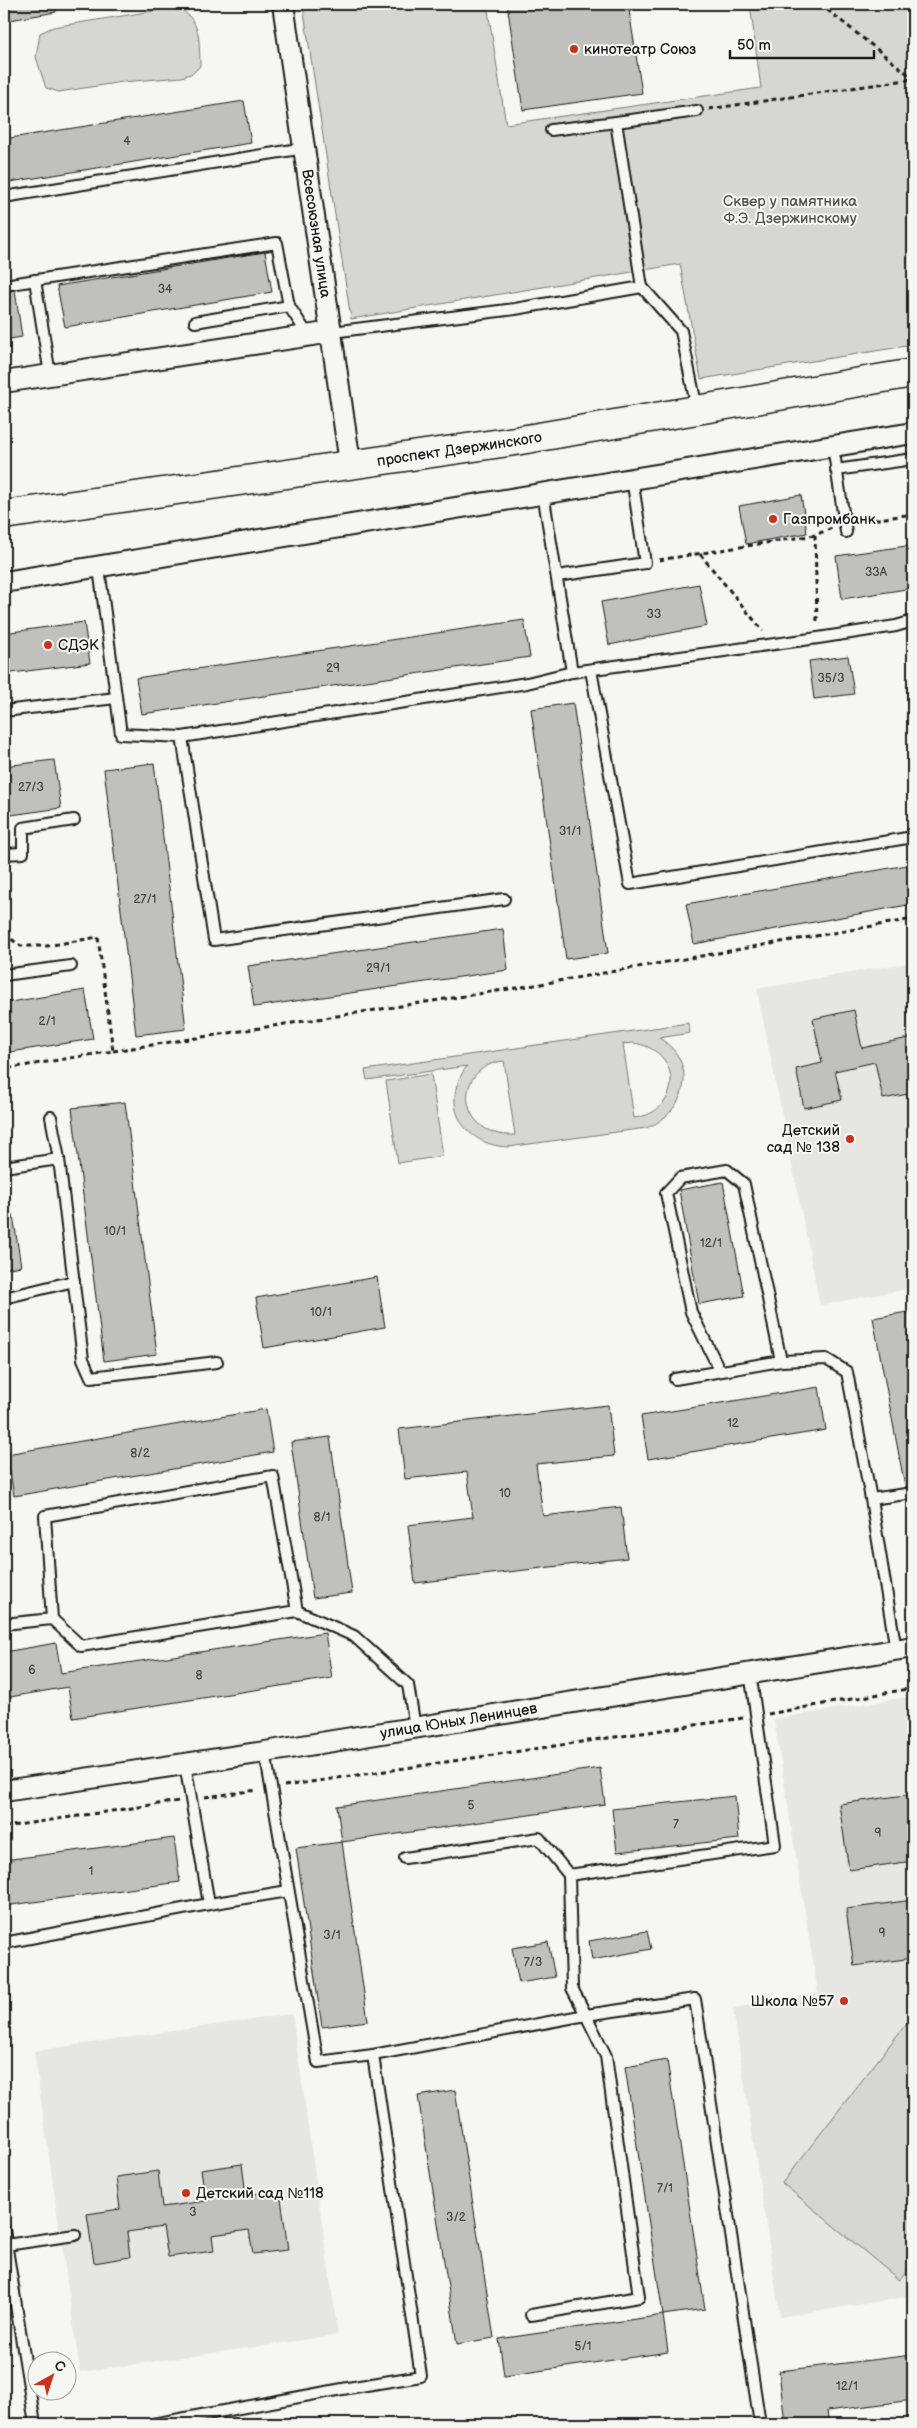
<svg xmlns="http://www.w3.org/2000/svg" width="917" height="2428" viewBox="0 0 917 2428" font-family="'Balsamiq Sans',sans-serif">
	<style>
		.built { fill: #e6e6e2 }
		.green { fill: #d6d6d2; stroke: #797977; fill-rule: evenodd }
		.building { fill: #c0c0bd; stroke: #1c1c1c }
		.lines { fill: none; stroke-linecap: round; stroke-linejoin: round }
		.service-casing { stroke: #1c1c1c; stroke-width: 14 }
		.minor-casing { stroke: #1c1c1c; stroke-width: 24 }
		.secondary-casing { stroke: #1c1c1c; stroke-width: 31 }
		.path { stroke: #1c1c1c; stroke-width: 3; stroke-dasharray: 5 4; stroke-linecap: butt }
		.service { stroke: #f6f6f2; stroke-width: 10 }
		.minor { stroke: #f6f6f2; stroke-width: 20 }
		.secondary { stroke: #f6f6f2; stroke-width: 28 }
		.poi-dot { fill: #c8321e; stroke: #f6f6f2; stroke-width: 2 }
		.labels { text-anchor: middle; stroke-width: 4; stroke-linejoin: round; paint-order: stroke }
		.number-label { font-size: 12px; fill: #454544 }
		.poi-label { font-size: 15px; fill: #1c1c1c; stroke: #f6f6f2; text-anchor: start }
		.park-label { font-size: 15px; fill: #545453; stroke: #f6f6f2 }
		.street-label { font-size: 15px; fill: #1c1c1c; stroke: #f6f6f2 }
	</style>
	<rect width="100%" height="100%" fill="#f6f6f2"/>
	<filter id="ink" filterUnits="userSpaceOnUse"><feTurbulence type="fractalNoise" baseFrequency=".02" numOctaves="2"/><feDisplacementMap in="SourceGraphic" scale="10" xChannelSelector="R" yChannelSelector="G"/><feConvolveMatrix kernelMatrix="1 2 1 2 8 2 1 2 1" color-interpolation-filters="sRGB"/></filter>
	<g filter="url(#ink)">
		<!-- built -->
		<g class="built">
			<path d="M913 962V1288L820 1305 757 989Z"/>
			<path d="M913 1696V2296L780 2317 733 2008 818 1993 774 1719Z"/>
			<path d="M292 2014 338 2335 80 2372 34 2051Z"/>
		</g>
		<!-- green -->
		<g class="green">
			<path d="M316 4H487L506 124 761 88 750 4H913V345L701 379 680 264 351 319 303 6Z"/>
			<path d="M178 7C202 22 199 40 200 66L193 73 182 77 122 82 59 92 46 88 36 57 40 33 53 27Z"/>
			<path d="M688 1023 690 1033 659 1038C700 1062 687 1113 646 1128L508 1147C462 1145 439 1103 467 1066L367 1080 365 1070ZM633 1043C683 1049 684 1112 634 1118L623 1044ZM504 1061 515 1135C458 1139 450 1067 504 1061Z"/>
			<path d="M431 1074 443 1156 398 1163 386 1081Z"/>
			<path d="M913 2015V2263L899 2280 782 2183Z"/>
		</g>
		<!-- building -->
		<g class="building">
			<path d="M4 4H55L56 12 4 21Z"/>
			<path d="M507 4H628L642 93 523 110Z"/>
			<path d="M244 101 251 143 4 183V139Z"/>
			<path d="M265 252 272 292 65 327 57 286Z"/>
			<path d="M15 290 22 337 4 340V292Z"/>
			<path d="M801 495 807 533 746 544 739 506Z"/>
			<path d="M913 545V588L842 599 836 556Z"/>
			<path d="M699 584 707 626 609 645 601 602Z"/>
			<path d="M524 620 530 657 142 714 136 678Z"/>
			<path d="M84 622 90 663 4 674V633Z"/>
			<path d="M848 656 854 694 814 699 809 661Z"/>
			<path d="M573 703 608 953 566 959 531 709Z"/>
			<path d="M54 760 61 808 4 816V766Z"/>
			<path d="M154 763 186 1029 136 1035 104 769Z"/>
			<path d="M913 864V904L694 944 686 904Z"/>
			<path d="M503 929 508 970 254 1007 248 966Z"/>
			<path d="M85 990 93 1039 4 1053V1003Z"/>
			<path d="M854 1010 862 1048 913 1037V1093L883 1099 875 1062 835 1071 842 1100 804 1108 796 1069 822 1063 813 1019Z"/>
			<path d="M125 1102 157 1354 104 1361 72 1108Z"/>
			<path d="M723 1182 744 1296 699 1304 679 1190Z"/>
			<path d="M13 1215 21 1266 4 1269V1216Z"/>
			<path d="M377 1277 385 1327 264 1348 256 1298Z"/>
			<path d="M913 1311V1486L905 1487 873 1318Z"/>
			<path d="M819 1387 826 1430 648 1459 641 1416Z"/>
			<path d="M608 1405 614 1456 536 1464 543 1516 621 1507 627 1558 415 1583 408 1525 473 1517 467 1472 405 1479 399 1429Z"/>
			<path d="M266 1409 273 1452 14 1496 7 1454Z"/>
			<path d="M330 1437 352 1593 313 1598 291 1442Z"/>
			<path d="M325 1633 332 1678 73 1718 68 1687 4 1698V1652L56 1643 61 1673Z"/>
			<path d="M600 1768 605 1804 342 1842 337 1806Z"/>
			<path d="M913 1794V1861L849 1870 839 1804Z"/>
			<path d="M735 1796 739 1839 617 1852 612 1809Z"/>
			<path d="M174 1838 180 1882 4 1906V1860Z"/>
			<path d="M342 1842 368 2021 322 2027 296 1848Z"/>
			<path d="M913 1900V1958L854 1966 846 1909Z"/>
			<path d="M647 1931 651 1949 592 1960 589 1941Z"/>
			<path d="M548 1942 555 1977 519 1983 512 1948Z"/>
			<path d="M667 2060 705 2309 663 2315 625 2067Z"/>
			<path d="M455 2090 494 2338 457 2344 418 2096Z"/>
			<path d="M242 2164 246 2195 280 2191 288 2250 253 2254 249 2230 212 2235 214 2251 168 2257 163 2227 127 2232 130 2257 94 2263 87 2214 120 2209 116 2177 158 2171 162 2207 206 2201 201 2170Z"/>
			<path d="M663 2315 668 2352 504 2376 499 2339Z"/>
			<path d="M913 2355V2400L827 2411 829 2424H785L779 2371Z"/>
		</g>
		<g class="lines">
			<defs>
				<g id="service">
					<path d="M551 130 616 122"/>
					<path d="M4 197 305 148"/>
					<path d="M35 280 50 375"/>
					<path d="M4 285 277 243 289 306 195 322"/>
					<path d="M642 287 681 331 697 409"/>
					<path d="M289 306 308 335"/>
					<path d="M332 332 515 309 642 287 616 122 697 111"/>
					<path d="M833 446 846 532"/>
					<path d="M836 470 913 459"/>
					<path d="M543 493 572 672 818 638 896 626 913 621"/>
					<path d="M99 568 121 734 182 737 214 940 504 899"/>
					<path d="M557 576 645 563 632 478"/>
					<path d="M591 670 630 884 913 837"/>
					<path d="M4 711 116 698"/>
					<path d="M182 737 527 683 572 672"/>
					<path d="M4 854 23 853V828L74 820"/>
					<path d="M4 975 71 966"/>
					<path d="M51 1117 59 1159"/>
					<path d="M4 1167 59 1159 83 1359 91 1377 217 1362"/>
					<path d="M4 1298 74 1281"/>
					<path d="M781 1361 826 1359 847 1372 871 1499 896 1650"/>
					<path d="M675 1379 781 1361 744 1184 727 1170 680 1178 666 1193 691 1312 720 1371"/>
					<path d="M871 1499 913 1493"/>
					<path d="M52 1619 81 1646 297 1611"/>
					<path d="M4 1624 52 1619 45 1516 273 1476 297 1611 354 1636 408 1685 415 1727"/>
					<path d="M750 1672 775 1845 569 1875 572 1988 586 2015 695 1999 760 2424"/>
					<path d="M265 1752 318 2062 373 2055"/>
					<path d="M405 1858 539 1838 569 1875"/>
					<path d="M209 1904 288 1891"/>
					<path d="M4 1943 209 1904 185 1764"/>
					<path d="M4 2230 35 2424"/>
					<path d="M6 2245 75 2235"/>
					<path d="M153 2424 348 2388 421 2376 373 2055 586 2015 606 2056 639 2297 531 2315"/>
				</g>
				<g id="minor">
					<path id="s1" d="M283 4 350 463"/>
					<path d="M4 382 332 332"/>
					<path d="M4 582 913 433"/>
					<path id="s2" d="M4 1791 265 1752 913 1647"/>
				</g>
				<g id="secondary">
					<path id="s3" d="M4 515 515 441 913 373"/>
				</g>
			</defs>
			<!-- service casing -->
			<use href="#service" class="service-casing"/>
			<!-- minor casing -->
			<use href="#minor" class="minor-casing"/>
			<!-- secondary casing -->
			<use href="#secondary" class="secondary-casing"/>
			<!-- path -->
			<g class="path">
				<path d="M820 4 913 78"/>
				<path d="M709 109 913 79"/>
				<path d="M911 514 913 503"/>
				<path d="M857 522 913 514"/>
				<path d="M815 535 817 624"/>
				<path d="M700 554 763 631"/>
				<path d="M659 560 815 535 832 528"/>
				<path d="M4 934 21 946H47L98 937 113 1051 4 1069"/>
				<path d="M113 1051 535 985 913 919"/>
				<path d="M768 1714 913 1688"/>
				<path d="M284 1786 743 1718"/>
				<path d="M205 1797 258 1790"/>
				<path d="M4 1827 179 1801"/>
			</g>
			<!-- service -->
			<use href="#service" class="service"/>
			<!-- minor -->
			<use href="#minor" class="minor"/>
			<!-- secondary -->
			<use href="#secondary" class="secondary"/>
		</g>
	</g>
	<!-- markers -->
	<g class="poi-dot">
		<circle cx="574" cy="49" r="5"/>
		<circle cx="773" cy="519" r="5"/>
		<circle cx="48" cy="645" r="5"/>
		<circle cx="850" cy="1139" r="5"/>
		<circle cx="844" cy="2001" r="5"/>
		<circle cx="186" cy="2193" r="5"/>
	</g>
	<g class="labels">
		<!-- number labels -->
		<g class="number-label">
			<text x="127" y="145">4</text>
			<text x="165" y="293">34</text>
			<text x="876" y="576">33А</text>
			<text x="654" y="618">33</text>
			<text x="333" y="672">29</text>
			<text x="831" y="682">35/3</text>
			<text x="31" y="791">27/3</text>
			<text x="570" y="835">31/1</text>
			<text x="145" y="903">27/1</text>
			<text x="378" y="972">29/1</text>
			<text x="47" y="1025">2/1</text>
			<text x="115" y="1235">10/1</text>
			<text x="711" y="1247">12/1</text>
			<text x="321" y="1316">10/1</text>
			<text x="733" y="1427">12</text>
			<text x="140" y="1457">8/2</text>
			<text x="505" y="1497">10</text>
			<text x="322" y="1521">8/1</text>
			<text x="32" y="1674">6</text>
			<text x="199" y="1679">8</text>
			<text x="471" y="1809">5</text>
			<text x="676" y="1828">7</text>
			<text x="878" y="1837">9</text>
			<text x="91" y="1875">1</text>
			<text x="882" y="1937">9</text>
			<text x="332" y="1939">3/1</text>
			<text x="533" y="1966">7/3</text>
			<text x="665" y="2192">7/1</text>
			<text x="193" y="2216">3</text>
			<text x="456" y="2221">3/2</text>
			<text x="583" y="2350">5/1</text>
			<text x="847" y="2390">12/1</text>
		</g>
		<!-- poi labels -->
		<g class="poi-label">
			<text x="584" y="54">кинотеатр Союз</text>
			<text x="783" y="524">Газпромбанк</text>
			<text x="58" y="650">СДЭК</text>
			<text x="840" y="1135" text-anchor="end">Детский<tspan x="840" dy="17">сад № 138</tspan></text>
			<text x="834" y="2006" text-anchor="end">Школа №57</text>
			<text x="196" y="2198">Детский сад №118</text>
		</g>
		<!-- park labels -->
		<g class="park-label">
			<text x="790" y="206">Сквер у памятника<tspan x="790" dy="17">Ф.Э. Дзержинскому</tspan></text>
		</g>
		<!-- street labels -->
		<g class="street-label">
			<text dy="5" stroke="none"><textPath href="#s1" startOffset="232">Всесоюзная улица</textPath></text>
			<text dy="5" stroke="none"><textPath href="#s3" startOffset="460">проспект Дзержинского</textPath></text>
			<text dy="5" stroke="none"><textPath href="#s2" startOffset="460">улица Юных Ленинцев</textPath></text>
		</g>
	</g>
	<!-- margin -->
	<rect width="917" height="2428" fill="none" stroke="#f6f6f2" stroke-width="20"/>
	<rect x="10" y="10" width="897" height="2408" fill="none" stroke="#1c1c1c" stroke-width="2" filter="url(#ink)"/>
	<!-- north arrow -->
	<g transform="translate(52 2376) rotate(39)"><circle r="24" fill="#f6f6f2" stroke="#9f9f9c"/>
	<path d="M0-4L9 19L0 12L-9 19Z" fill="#c8321e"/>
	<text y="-8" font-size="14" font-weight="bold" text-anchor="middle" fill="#1c1c1c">С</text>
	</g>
	<!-- scale -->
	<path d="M730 50v8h144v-8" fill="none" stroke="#1c1c1c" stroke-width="2.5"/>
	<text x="737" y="50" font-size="15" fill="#1c1c1c" stroke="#f6f6f2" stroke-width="4" paint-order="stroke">50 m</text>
</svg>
